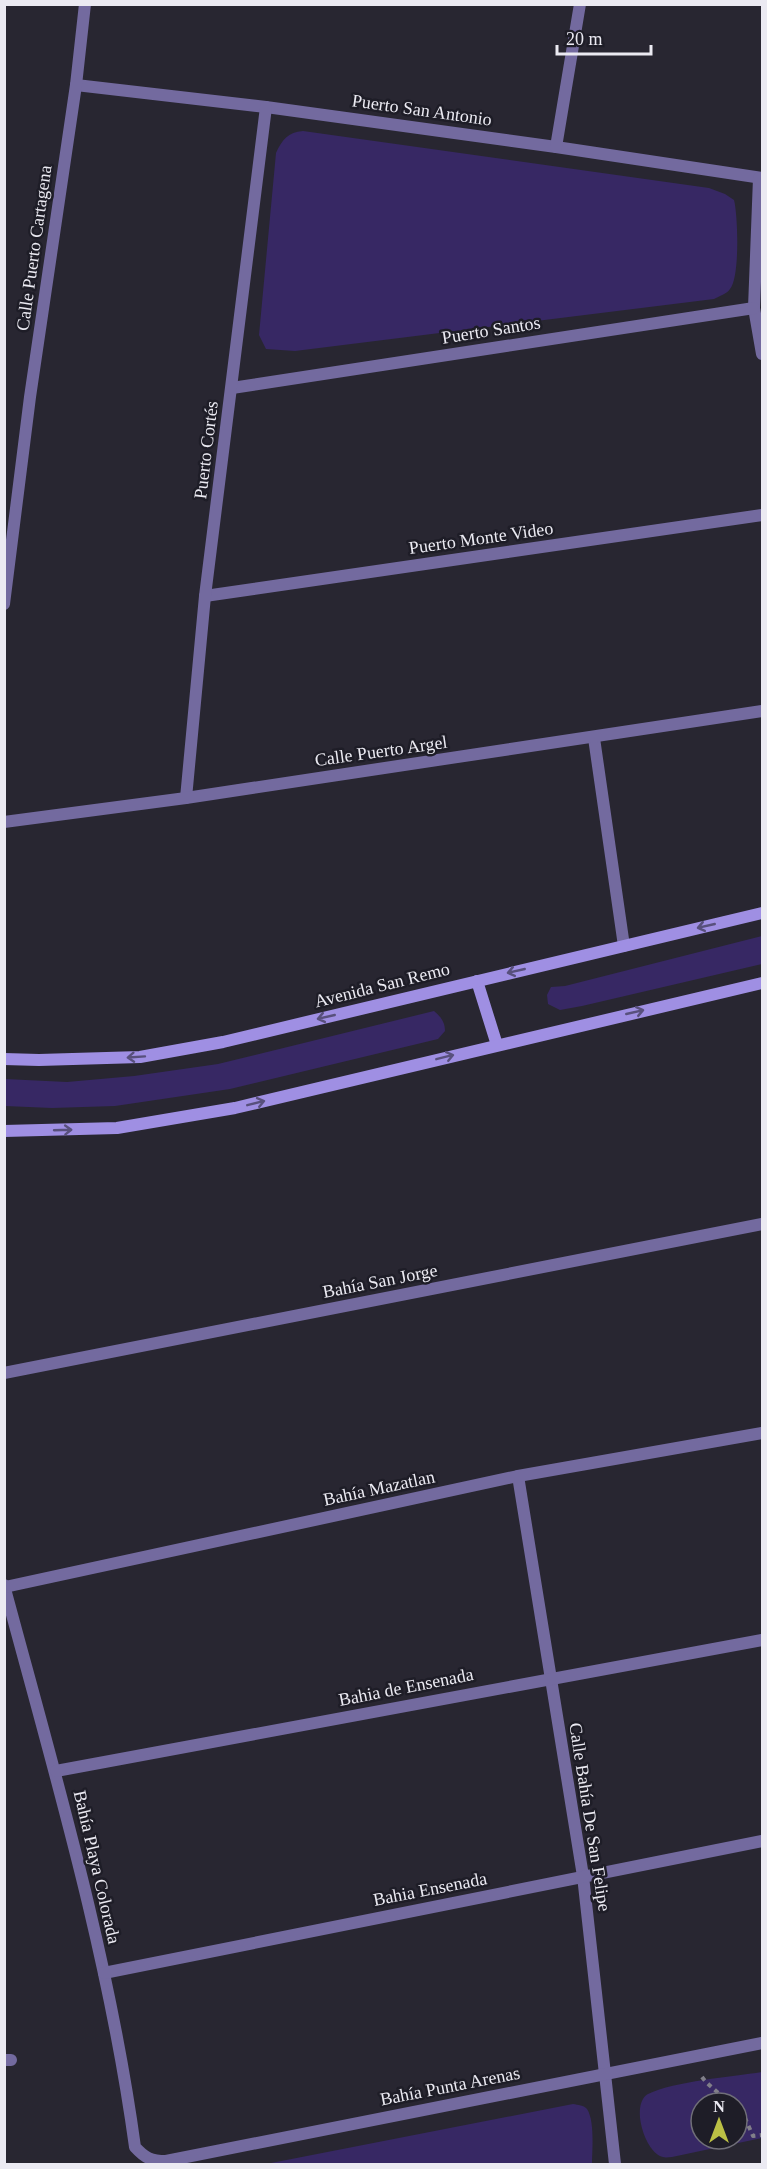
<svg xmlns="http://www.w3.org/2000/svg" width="767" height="2169" viewBox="0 0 767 2169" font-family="Georgia,serif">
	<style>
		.green { fill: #372864; fill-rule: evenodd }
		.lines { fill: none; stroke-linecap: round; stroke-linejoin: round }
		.path { stroke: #817f89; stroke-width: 4; stroke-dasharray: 4.5 4.5; stroke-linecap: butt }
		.lane { stroke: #736a9f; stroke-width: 12 }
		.street { stroke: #736a9f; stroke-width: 12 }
		.secondary { stroke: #9f8fe3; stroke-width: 12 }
		.oneway { stroke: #58507c }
		.labels { text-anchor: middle; stroke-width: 5; stroke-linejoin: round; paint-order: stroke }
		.street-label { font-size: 18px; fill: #ebeaf2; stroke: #1e1d27 }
	</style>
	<rect width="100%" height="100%" fill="#282631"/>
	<!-- green -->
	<g class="green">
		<path d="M303 131 709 188 725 194 734 200C738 215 740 278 730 289 727 294 719 296 714 299L295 351 266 349 259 335 276 153C282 140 288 132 303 131Z"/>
		<path d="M762 936V964L582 1006 560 1010 548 1004 547 995 551 987 565 986Z"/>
		<path d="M434 1011C441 1017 445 1022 445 1031L438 1039 230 1089 115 1106 52 1108 5 1106V1079L67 1082 134 1076 218 1064Z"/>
		<path d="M762 2072V2138L672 2157C669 2157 666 2158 663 2157 645 2153 630 2104 648 2094 675 2081 731 2077 762 2072ZM701 2103H737V2139H701Z"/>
		<path d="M573 2104C578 2105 584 2105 587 2109 595 2121 592 2151 592 2164H266Z"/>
	</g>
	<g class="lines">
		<!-- path -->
		<g class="path">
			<path d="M702 2077C709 2087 721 2093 727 2103"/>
			<path d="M737 2113 745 2118 753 2136 762 2135"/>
		</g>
		<!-- lane -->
		<path class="lane" d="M594 738 624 946"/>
		<!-- street -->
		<g class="street">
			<path d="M76 85 266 107 556 147 762 178"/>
			<path d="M556 147 580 4"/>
			<path d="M759 178 754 308 762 354"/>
			<path d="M232 388 754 308"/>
			<path d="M205 596 762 515"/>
			<path d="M4 604 30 397 76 85 85 4"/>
			<path d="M186 798 205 596 266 107"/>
			<path d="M4 822 186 798 762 711"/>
			<path d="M4 1373 762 1224"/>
			<path d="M518 1476 583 1876 615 2164"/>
			<path d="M4 1585C54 1771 109 1956 135 2147 145 2158 151 2161 166 2161L762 2043"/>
			<path d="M5 1587 518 1476 762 1433"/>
			<path d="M56 1771 762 1640"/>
			<path d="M104 1973 762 1841"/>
			<path d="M4 2060H11"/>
		</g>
		<!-- secondary -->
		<g class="secondary">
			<path d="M477 981 497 1045"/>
			<path d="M4 1059 39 1060 140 1057 223 1042 762 913"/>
			<path d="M4 1131 117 1128 235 1108 762 983"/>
		</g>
	</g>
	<!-- one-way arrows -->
	<defs><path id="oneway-shaft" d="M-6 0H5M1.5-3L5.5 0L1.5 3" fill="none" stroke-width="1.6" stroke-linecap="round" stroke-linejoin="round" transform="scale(1.5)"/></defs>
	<g class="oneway">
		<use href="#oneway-shaft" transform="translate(706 926) rotate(167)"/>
		<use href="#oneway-shaft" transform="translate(516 971) rotate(167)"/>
		<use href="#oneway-shaft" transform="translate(635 1012) rotate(-13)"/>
		<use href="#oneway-shaft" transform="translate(326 1017) rotate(167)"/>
		<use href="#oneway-shaft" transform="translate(136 1057) rotate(176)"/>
		<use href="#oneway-shaft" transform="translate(445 1057) rotate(-14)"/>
		<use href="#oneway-shaft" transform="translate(256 1103) rotate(-14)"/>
		<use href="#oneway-shaft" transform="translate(63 1130) rotate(-2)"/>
	</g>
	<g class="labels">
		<!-- street labels -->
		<g class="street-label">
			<text transform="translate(422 110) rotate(8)" y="6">Puerto San Antonio</text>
			<text transform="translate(34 248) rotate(-82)" y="6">Calle Puerto Cartagena</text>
			<text transform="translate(491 330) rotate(-9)" y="6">Puerto Santos</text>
			<text transform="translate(206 450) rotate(-83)" y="6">Puerto Cortés</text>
			<text transform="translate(481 538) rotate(-8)" y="6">Puerto Monte Video</text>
			<text transform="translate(381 751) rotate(-8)" y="6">Calle Puerto Argel</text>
			<text transform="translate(382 985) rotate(-14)" y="6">Avenida San Remo</text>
			<text transform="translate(380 1281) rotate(-11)" y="6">Bahía San Jorge</text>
			<text transform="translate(379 1488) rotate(-12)" y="6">Bahía Mazatlan</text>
			<text transform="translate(406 1687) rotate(-11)" y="6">Bahia de Ensenada</text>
			<text transform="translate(590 1817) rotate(81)" y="6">Calle Bahía De San Felipe</text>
			<text transform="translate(97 1867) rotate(77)" y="6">Bahía Playa Colorada</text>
			<text transform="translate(430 1889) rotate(-11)" y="6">Bahia Ensenada</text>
			<text transform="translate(450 2086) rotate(-11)" y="6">Bahía Punta Arenas</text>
		</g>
	</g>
	<!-- border -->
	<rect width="767" height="2169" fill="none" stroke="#ebeaf2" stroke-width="12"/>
	<!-- north arrow -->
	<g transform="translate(719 2121)"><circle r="28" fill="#1e1d27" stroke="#706f78" stroke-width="1.5"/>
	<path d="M0-4.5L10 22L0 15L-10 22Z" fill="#bbc045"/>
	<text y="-9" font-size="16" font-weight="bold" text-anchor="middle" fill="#ebeaf2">N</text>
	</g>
	<!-- scale -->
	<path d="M557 45v9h94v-9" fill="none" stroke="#ebeaf2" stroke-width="3"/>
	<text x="566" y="45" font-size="18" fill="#ebeaf2" stroke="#1e1d27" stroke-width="4.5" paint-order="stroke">20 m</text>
</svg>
